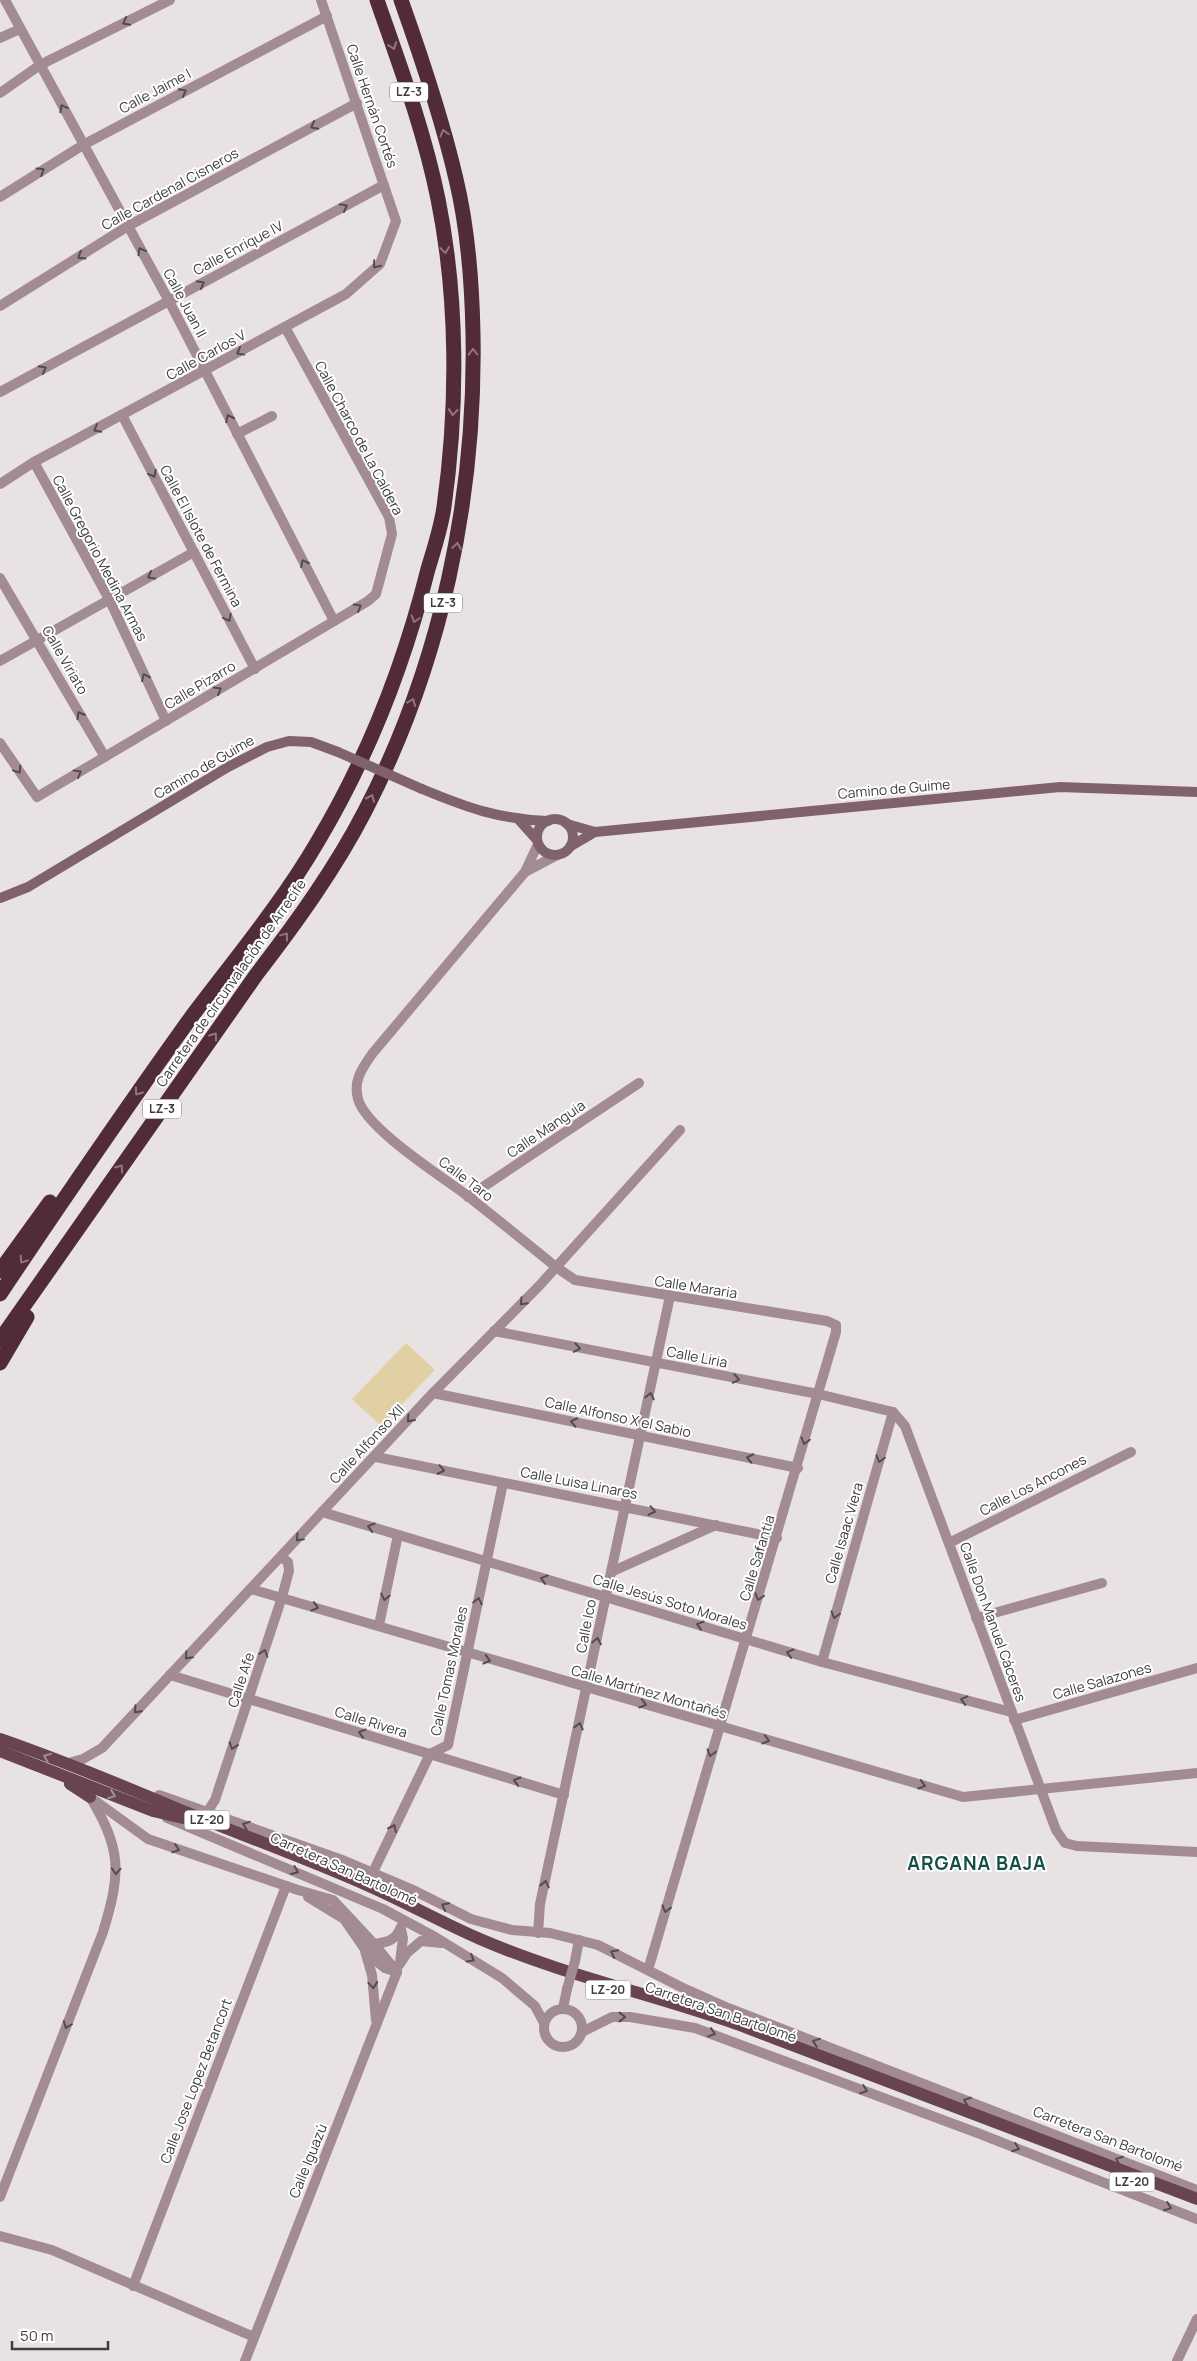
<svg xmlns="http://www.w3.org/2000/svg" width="1197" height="2361" viewBox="0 0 1197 2361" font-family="Manrope,sans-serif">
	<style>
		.green { fill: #e0d0a4 }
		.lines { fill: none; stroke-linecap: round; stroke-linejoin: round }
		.minor { stroke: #a28c92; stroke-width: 10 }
		.tertiary { stroke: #a28c92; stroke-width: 10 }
		.secondary { stroke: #80626b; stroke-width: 10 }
		.primary { stroke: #68444f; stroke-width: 12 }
		.motorway { stroke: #522b39; stroke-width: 15 }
		.tertiary-bridge { stroke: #a28c92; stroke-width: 10 }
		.secondary-bridge { stroke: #80626b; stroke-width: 10 }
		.oneway { stroke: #524c4d }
		.oneway2 { stroke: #8f757e }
		.oneway3 { stroke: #a48f95 }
		.labels { text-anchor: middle; stroke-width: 4; stroke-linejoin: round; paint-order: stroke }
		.shield { fill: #fff; stroke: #787676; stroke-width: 1 }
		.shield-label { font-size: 12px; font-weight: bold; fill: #3e3c3c }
		.street-label { font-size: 14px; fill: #3e3c3c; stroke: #fff }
		.district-label { font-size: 19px; font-weight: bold; letter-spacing: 1px; fill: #144e47; stroke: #fff }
	</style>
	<rect width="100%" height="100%" fill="#e8e3e2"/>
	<!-- green -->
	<path class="green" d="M406 1343 435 1370 381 1426 352 1399Z"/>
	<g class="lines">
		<!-- minor -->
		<g class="minor">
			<path d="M5 0 169 301 334 621"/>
			<path d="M0 38 20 29"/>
			<path d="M0 93 40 65 170 0"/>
			<path d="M0 197 83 145 327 16"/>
			<path d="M0 306 128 226 357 103"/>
			<path d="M0 392 384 185"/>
			<path d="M122 415 255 669"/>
			<path d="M237 434 272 416"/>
			<path d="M34 462 109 599 166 721"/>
			<path d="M0 484 34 462 346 294 380 264 396 221 321 0"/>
			<path d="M0 578 105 757"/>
			<path d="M0 661 194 552"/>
			<path d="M0 743 37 797 368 601 376 594 392 534 389 517 285 327"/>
			<path d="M468 1197 639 1083"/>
			<path d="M556 1267 575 1280 827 1321 836 1325V1332L648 1970"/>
			<path d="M494 1331 818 1394 893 1412"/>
			<path d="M433 1393 798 1468"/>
			<path d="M893 1412 905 1426 1056 1830 1065 1843 1077 1846 1197 1852"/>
			<path d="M376 1457 777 1538"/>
			<path d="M322 1512 822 1662 1011 1712"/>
			<path d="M949 1543 1131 1452"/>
			<path d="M611 1572 716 1525"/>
			<path d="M251 1589 963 1797 1197 1773"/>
			<path d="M976 1618 1102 1583"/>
			<path d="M379 1625 398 1535"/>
			<path d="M822 1662 893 1412"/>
			<path d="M170 1675 564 1795"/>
			<path d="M1014 1720 1197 1668"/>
			<path d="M65 1764 83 1759 102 1748 433 1393 539 1286 680 1130"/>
			<path d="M207 1812 215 1800 282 1597 289 1571 288 1562 281 1557"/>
			<path d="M373 1872 430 1754 448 1745 503 1483"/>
			<path d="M538 1933 540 1904 670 1296"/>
			<path d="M0 2197 103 1932C121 1873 122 1850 90 1797"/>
			<path d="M0 2236 52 2250 254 2337"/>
			<path d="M133 2286 286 1886"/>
		</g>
		<!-- tertiary -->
		<g class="tertiary">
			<path d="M538 844 525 872 372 1054C362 1069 353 1080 358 1099 366 1129 443 1177 469 1197 498 1220 527 1243 556 1267"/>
			<path d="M525 872 557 855"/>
			<path d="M159 1795 345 1861 411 1889 471 1919 512 1930 550 1933 598 1945 681 1987 728 2008 1197 2190"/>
			<path d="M90 1797 148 1839 298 1890 333 1900 374 1944C388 1942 395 1941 401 1927"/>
			<path d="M167 1818 383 1909 435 1937 502 1978 535 2006 544 2023"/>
			<path d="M308 1897 344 1919 364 1948 375 1960 385 1968 397 1972"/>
			<path d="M374 1944 397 1972"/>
			<path d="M365 1951 372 1975 376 2020"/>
			<path d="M575 1961 579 1940"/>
			<path d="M400 1962 403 1938 401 1929"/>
			<path d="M399 1965 407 1953 421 1941 442 1943"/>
			<path d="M563 2008 567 1989"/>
			<circle cx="563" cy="2028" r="19"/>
			<path d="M582 2032 612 2017H630L695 2028 975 2132 1197 2219"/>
			<path d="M245 2361 397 1972"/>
			<path d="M1177 2361 1197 2319"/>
		</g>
		<!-- secondary -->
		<g class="secondary">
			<path d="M422 789C468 808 498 819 548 821"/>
			<circle cx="555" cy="837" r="18"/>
			<path d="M519 820 537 840"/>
			<path d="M567 824 595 832 1060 787 1197 792"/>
			<path d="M571 846 595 832"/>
			<path d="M0 898 28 887 228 767 267 747 289 741 311 742 338 752"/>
		</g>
		<!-- primary -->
		<g class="primary">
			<path d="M0 1739C60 1760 119 1784 178 1809 241 1835 306 1858 369 1886 407 1903 443 1923 480 1939 563 1975 652 1994 737 2024L1197 2199"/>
			<path d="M0 1751 153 1811 183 1818"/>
			<path d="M70 1784 90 1797"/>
		</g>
		<!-- motorway -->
		<g class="motorway">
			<path d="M0 1271 50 1202"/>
			<path d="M0 1294C63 1200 126 1108 192 1016 235 959 282 903 318 841 368 757 404 665 428 569 434 549 441 528 444 507 458 407 458 298 438 199 424 130 400 66 377 0"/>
			<path d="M0 1340 256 975C296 923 335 869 365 811 441 664 476 498 473 334 472 282 468 229 456 179 442 118 422 59 401 0"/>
			<path d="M0 1363 27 1317"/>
		</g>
		<!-- tertiary-bridge -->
		<path class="tertiary-bridge" d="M567 1989 575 1961"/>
		<!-- secondary-bridge -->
		<path class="secondary-bridge" d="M338 752 422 789"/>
	</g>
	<!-- one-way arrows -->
	<defs><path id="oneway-chevron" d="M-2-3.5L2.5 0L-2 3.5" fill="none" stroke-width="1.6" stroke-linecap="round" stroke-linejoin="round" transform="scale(1.25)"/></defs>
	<g class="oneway">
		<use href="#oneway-chevron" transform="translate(126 22) rotate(153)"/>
		<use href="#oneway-chevron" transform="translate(183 92) rotate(-28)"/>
		<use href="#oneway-chevron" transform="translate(63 108) rotate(-119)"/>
		<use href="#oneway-chevron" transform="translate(314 126) rotate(152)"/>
		<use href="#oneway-chevron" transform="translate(41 171) rotate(-32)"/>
		<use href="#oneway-chevron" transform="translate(344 207) rotate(-28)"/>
		<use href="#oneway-chevron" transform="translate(141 251) rotate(-119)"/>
		<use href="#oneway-chevron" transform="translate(81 256) rotate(148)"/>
		<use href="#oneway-chevron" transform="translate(376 265) rotate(129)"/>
		<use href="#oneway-chevron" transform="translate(201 284) rotate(-28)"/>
		<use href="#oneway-chevron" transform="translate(240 352) rotate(151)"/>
		<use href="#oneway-chevron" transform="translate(43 369) rotate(-28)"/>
		<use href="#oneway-chevron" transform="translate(229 418) rotate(-117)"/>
		<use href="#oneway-chevron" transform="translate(97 429) rotate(152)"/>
		<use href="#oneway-chevron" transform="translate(153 474) rotate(62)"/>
		<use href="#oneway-chevron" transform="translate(304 563) rotate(-117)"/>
		<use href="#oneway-chevron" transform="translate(151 576) rotate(151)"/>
		<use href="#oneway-chevron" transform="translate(358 607) rotate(-30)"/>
		<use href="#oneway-chevron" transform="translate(228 618) rotate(62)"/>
		<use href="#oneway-chevron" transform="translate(145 677) rotate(-115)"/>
		<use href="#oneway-chevron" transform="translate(218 690) rotate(-31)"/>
		<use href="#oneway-chevron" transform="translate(80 715) rotate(-120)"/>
		<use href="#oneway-chevron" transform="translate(18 770) rotate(56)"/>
		<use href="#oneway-chevron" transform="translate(78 773) rotate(-31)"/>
		<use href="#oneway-chevron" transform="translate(523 1302) rotate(134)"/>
		<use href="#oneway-chevron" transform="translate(577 1348) rotate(11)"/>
		<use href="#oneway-chevron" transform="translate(736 1379) rotate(11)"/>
		<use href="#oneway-chevron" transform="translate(650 1396) rotate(-77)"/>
		<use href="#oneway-chevron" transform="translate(410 1419) rotate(132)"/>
		<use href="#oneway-chevron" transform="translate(574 1422) rotate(-168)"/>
		<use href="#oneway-chevron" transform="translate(805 1441) rotate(105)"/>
		<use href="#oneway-chevron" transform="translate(750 1458) rotate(-168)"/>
		<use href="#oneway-chevron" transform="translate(880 1459) rotate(106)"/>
		<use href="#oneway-chevron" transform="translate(441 1470) rotate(12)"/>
		<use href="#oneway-chevron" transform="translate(652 1511) rotate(12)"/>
		<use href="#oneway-chevron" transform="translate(371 1527) rotate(-163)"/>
		<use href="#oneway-chevron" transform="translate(299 1538) rotate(133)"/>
		<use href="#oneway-chevron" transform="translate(544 1579) rotate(-163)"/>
		<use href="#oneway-chevron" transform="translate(385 1597) rotate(102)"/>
		<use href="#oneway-chevron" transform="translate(759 1597) rotate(107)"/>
		<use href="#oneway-chevron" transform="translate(478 1601) rotate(-78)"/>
		<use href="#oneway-chevron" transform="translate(315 1607) rotate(16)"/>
		<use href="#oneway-chevron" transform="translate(835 1615) rotate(106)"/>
		<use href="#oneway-chevron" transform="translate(700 1625) rotate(-163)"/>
		<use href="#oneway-chevron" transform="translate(597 1641) rotate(-79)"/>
		<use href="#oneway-chevron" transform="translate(264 1653) rotate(-72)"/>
		<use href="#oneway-chevron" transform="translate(790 1653) rotate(-163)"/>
		<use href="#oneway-chevron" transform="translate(188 1656) rotate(133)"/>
		<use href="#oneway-chevron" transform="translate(487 1660) rotate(16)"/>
		<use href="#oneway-chevron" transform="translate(964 1700) rotate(-165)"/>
		<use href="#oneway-chevron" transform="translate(643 1704) rotate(16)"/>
		<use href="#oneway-chevron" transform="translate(137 1710) rotate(133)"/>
		<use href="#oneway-chevron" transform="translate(579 1726) rotate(-77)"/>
		<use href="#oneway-chevron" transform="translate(362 1733) rotate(-163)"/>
		<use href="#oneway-chevron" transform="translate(766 1740) rotate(16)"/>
		<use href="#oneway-chevron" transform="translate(233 1746) rotate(109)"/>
		<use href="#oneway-chevron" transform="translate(711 1753) rotate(106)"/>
		<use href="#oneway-chevron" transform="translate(517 1781) rotate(-163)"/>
		<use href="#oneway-chevron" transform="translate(922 1785) rotate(16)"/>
		<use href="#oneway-chevron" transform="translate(246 1825) rotate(-161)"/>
		<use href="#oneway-chevron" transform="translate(393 1828) rotate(-65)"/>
		<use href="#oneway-chevron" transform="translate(176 1849) rotate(19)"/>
		<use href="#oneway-chevron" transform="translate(116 1871) rotate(93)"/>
		<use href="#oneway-chevron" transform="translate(295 1871) rotate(23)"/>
		<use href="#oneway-chevron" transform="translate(545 1884) rotate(-78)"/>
		<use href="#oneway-chevron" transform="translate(445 1906) rotate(-153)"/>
		<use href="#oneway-chevron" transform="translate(666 1909) rotate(106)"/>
		<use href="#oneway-chevron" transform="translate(614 1953) rotate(-153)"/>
		<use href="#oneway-chevron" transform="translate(471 1959) rotate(31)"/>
		<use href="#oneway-chevron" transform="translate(373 1985) rotate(85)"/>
		<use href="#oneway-chevron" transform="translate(622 2017)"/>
		<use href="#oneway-chevron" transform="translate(67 2025) rotate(111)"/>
		<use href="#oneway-chevron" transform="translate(712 2033) rotate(18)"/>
		<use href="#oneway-chevron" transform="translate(816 2042) rotate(-159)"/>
		<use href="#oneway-chevron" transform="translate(864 2090) rotate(21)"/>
		<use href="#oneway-chevron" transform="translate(967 2101) rotate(-159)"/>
		<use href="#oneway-chevron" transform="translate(1016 2148) rotate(21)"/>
		<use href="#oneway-chevron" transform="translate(1119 2160) rotate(-159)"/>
		<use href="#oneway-chevron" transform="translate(1168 2207) rotate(21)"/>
	</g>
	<g class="oneway2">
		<use href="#oneway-chevron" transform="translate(393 46) rotate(70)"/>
		<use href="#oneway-chevron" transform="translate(444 133) rotate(-105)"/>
		<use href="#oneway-chevron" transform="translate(445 250) rotate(83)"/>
		<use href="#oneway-chevron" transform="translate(473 352) rotate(-91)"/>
		<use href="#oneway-chevron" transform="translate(453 412) rotate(95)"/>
		<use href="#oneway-chevron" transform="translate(457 546) rotate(-81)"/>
		<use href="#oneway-chevron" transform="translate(415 619) rotate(108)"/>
		<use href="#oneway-chevron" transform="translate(412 702) rotate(-68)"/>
		<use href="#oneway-chevron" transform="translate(371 798) rotate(-66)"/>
		<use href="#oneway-chevron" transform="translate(285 936) rotate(-53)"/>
		<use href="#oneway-chevron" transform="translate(214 1036) rotate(-54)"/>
		<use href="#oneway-chevron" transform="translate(138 1092) rotate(126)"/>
		<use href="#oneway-chevron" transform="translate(120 1168) rotate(-54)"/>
		<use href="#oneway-chevron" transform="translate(23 1260) rotate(124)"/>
	</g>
	<g class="oneway3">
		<use href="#oneway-chevron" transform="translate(47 1757) rotate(-158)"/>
		<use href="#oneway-chevron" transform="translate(112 1795) rotate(21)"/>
	</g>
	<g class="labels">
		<!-- shield labels -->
		<g class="shield">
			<rect x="390" y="82.5" width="38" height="19" rx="4"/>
			<rect x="424" y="593.5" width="38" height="19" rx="4"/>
			<rect x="143" y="1099.5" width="38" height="19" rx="4"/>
			<rect x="184.5" y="1810.5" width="45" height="19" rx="4"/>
			<rect x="585.5" y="1980.5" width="45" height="19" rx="4"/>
			<rect x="1109.5" y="2172.5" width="45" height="19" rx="4"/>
		</g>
		<g class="shield-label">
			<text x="409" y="96">LZ-3</text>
			<text x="443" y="607">LZ-3</text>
			<text x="162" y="1113">LZ-3</text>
			<text x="207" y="1824">LZ-20</text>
			<text x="608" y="1994">LZ-20</text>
			<text x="1132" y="2186">LZ-20</text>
		</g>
		<!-- street labels -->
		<g class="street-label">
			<text transform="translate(155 91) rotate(-28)" y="5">Calle Jaime I</text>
			<text transform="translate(372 106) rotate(71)" y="5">Calle Hernán Cortés</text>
			<text transform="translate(170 189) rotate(-29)" y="5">Calle Cardenal Cisneros</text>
			<text transform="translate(238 248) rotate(-28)" y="5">Calle Enrique IV</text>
			<text transform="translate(185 303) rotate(62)" y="5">Calle Juan II</text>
			<text transform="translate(206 355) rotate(-29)" y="5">Calle Carlos V</text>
			<text transform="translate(359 438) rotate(62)" y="5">Calle Charco de La Caldera</text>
			<text transform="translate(201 536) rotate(62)" y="5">Calle El Islote de Fermina</text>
			<text transform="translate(100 558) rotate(62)" y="5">Calle Gregorio Medina Armas</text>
			<text transform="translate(65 660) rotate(60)" y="5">Calle Viriato</text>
			<text transform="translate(200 685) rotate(-31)" y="5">Calle Pizarro</text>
			<text transform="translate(204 767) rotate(-30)" y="5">Camino de Guime</text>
			<text transform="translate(894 789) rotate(-5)" y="5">Camino de Guime</text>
			<text transform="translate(231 983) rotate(-55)" y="5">Carretera de circunvalación de Arrecife</text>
			<text transform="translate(546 1129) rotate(-34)" y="5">Calle Manguia</text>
			<text transform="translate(466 1179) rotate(37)" y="5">Calle Taro</text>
			<text transform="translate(696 1287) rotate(9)" y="5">Calle Mararia</text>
			<text transform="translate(697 1357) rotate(11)" y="5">Calle Liria</text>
			<text transform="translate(618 1417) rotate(12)" y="5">Calle Alfonso X el Sabio</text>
			<text transform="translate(367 1444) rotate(-47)" y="5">Calle Alfonso XII</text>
			<text transform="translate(579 1483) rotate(11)" y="5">Calle Luisa Linares</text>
			<text transform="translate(1033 1485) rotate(-27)" y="5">Calle Los Ancones</text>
			<text transform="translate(844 1533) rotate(-74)" y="5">Calle Isaac Viera</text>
			<text transform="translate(757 1558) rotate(-73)" y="5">Calle Safantia</text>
			<text transform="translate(670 1602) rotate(17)" y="5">Calle Jesús Soto Morales</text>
			<text transform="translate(993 1622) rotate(70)" y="5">Calle Don Manuel Cáceres</text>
			<text transform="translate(586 1626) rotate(-79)" y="5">Calle Ico</text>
			<text transform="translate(449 1671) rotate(-78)" y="5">Calle Tomas Morales</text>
			<text transform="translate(241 1680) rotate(-72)" y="5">Calle Afe</text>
			<text transform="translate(1102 1681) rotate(-16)" y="5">Calle Salazones</text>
			<text transform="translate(649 1692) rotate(16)" y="5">Calle Martínez Montañés</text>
			<text transform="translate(371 1722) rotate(17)" y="5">Calle Rivera</text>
			<text transform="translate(344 1869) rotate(24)" y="5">Carretera San Bartolomé</text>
			<text transform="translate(721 2012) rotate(19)" y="5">Carretera San Bartolomé</text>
			<text transform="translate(196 2081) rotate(-69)" y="5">Calle Jose Lopez Betancort</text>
			<text transform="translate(1108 2139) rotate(21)" y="5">Carretera San Bartolomé</text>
			<text transform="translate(308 2161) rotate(-68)" y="5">Calle Iguazú</text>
		</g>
		<!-- district labels -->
		<g class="district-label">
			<text x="977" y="1870">ARGANA BAJA</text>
		</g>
	</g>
	<!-- scale -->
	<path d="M12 2341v8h96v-8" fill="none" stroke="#3e3c3c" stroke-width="2.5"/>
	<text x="20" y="2341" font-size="15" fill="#3e3c3c" stroke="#ffffff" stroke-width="4" paint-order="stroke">50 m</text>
</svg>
